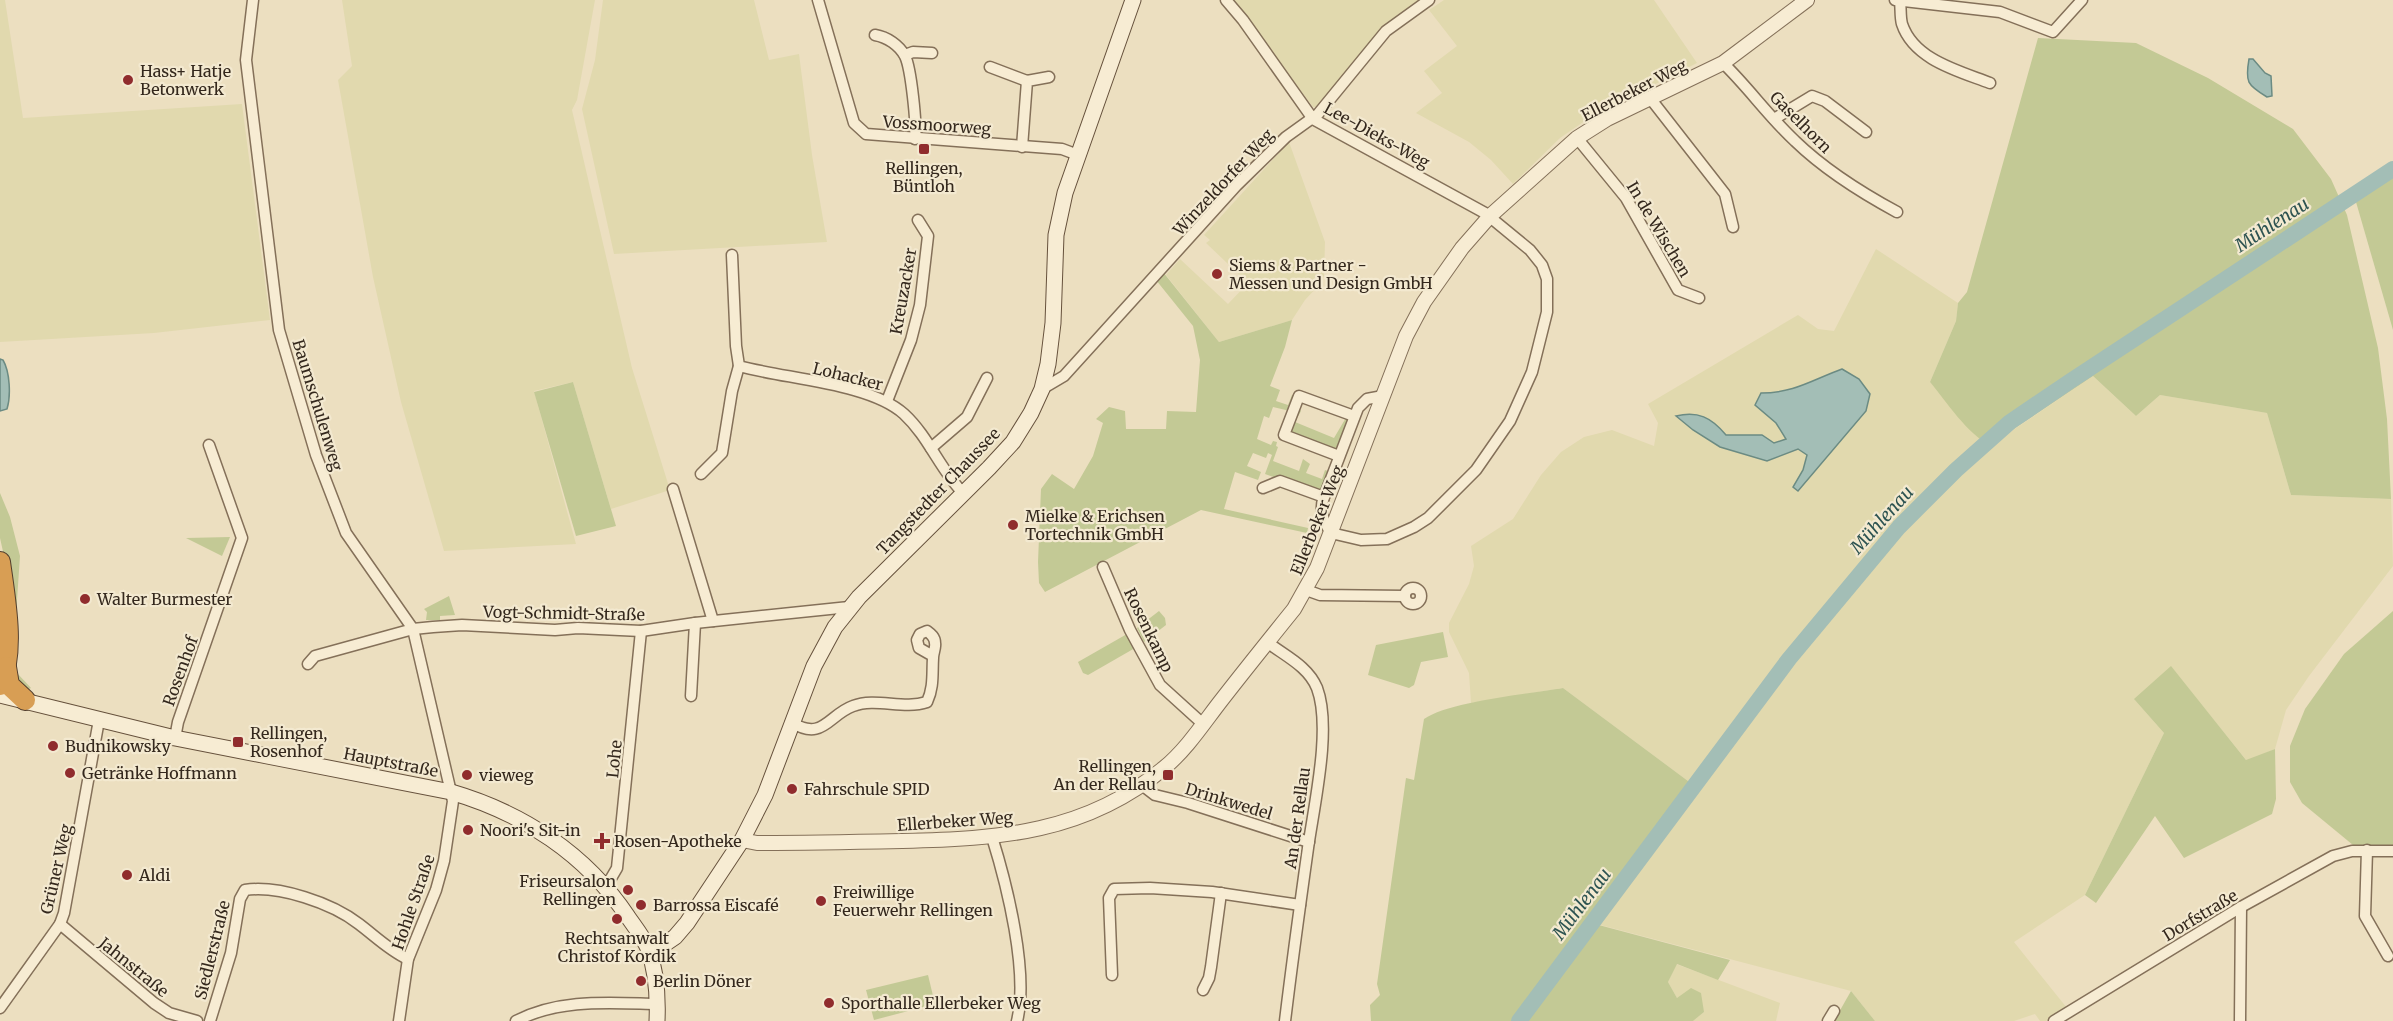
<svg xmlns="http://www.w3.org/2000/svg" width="2393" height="1021" viewBox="0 0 2393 1021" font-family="Merriweather,serif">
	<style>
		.farmland { fill: #e1d9ae }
		.green { fill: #c3c995 }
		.water { fill: #a3beb6; stroke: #6b8b83; stroke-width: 1.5 }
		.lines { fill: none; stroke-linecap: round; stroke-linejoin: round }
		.river { stroke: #a3beb6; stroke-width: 16 }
		.minor-casing { stroke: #847059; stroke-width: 13 }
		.tertiary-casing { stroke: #847059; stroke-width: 16 }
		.secondary-casing { stroke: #66513c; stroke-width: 17 }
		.motorway-casing { stroke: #523e2d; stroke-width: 22 }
		.minor { stroke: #f7ecd3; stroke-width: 10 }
		.tertiary { stroke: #f7ecd3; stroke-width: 14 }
		.secondary { stroke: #f7ecd3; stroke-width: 15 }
		.motorway { stroke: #d89e54; stroke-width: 20 }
		.poi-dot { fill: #902c2d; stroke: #f3e9d0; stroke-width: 2 }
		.labels { text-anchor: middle; stroke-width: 4.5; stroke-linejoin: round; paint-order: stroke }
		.poi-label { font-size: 16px; fill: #34281d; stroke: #f3e9d0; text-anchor: start }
		.street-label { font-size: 16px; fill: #34281d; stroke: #f3e9d0 }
		.water-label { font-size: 18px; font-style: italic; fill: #2d5351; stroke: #f3e9d0 }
	</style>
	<rect width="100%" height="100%" fill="#ecdfc0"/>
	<!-- farmland -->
	<g class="farmland">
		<path d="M0 0H5L23 118 242 104 270 320 154 333 0 342Z"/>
		<path d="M342 0H595L577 100 572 110 632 368 670 490 611 509 573 382 534 391 576 544 444 551 401 402 373 277 338 80 352 66Z"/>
		<path d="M603 0H754L769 60 799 54 812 155 827 242 614 254 582 109 595 60Z"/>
		<path d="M1233 0H1423L1319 107H1313Z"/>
		<path d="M1444 0H1654L1697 63 1592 116 1560 138 1513 184 1491 160 1469 142 1416 113 1442 93 1424 71 1457 46 1429 10Z"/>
		<path d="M1289 142 1325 242 1324 276 1319 285 1305 300 1292 320 1219 342 1166 275 1180 259 1228 304 1248 283 1206 243 1210 240 1204 235Z"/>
		<path d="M1876 249 1958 303 1956 321 1930 382 1984 442 1991 445 2093 376 2136 416 2160 395 2267 413 2291 495 2391 499 2393 566 2309 676 2286 710 2275 749 2247 761 2171 667 2135 700 2164 733 2085 895 2014 942 2067 1008 2046 1021H2040L2035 1014 2014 1021H1875L1851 991 1589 922 1692 784 1563 688 1471 703 1469 673 1449 632V623L1469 584 1474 566 1471 546 1513 519 1541 475 1561 452 1584 437 1612 430 1654 446 1658 423 1648 404 1798 315 1818 329 1834 331Z"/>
		<path d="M1676 964 1780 1003 1776 1021H1693L1704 1012 1677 998 1668 982Z"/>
	</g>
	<!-- green -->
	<g class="green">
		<path d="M2038 38 2136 43 2208 78 2293 129 2331 179 2347 215 2378 348 2387 419 2391 499 2291 495 2267 413 2160 395 2136 416 2093 376 1990 445C1968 435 1946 401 1930 382L1956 321 1958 303 1967 292Z"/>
		<path d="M2393 176V330L2356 202Z"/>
		<path d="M1163 272 1219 342 1292 320 1285 347 1270 386 1280 390 1276 401 1288 405 1292 395 1296 396 1290 411 1273 407 1269 418 1264 416 1257 439 1271 445 1273 441 1277 442 1276 446 1278 447 1273 461 1299 471 1303 459 1310 464 1306 473 1322 479 1325 470 1331 472 1323 490 1317 493 1265 474 1272 455 1268 453 1266 458 1253 453 1247 466 1261 472 1258 480 1235 472 1224 509 1308 528 1307 533 1201 510 1045 592 1039 583 1038 562 1041 489 1052 474 1074 489 1093 456 1103 423 1096 419 1109 407 1125 411 1126 429H1166L1167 411 1196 412 1200 360 1193 326 1156 280Z"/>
		<path d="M573 382 616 526 576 536 534 392Z"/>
		<path d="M1303 401 1299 409 1301 411 1295 422 1334 438 1347 416 1349 419 1336 451 1287 433 1298 403Z"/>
		<path d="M0 493 10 517 20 556 13 659 16 672 31 688 29 689 17 680 10 678 4 556 0 538Z"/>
		<path d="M230 537 222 556 186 538Z"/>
		<path d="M449 596 455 615 440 616V620H426L427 612 424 609Z"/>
		<path d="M1159 611 1165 618 1166 625 1144 642 1137 628Z"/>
		<path d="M2393 611V846L2353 845 2302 803 2290 782V746L2305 709 2344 654Z"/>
		<path d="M1443 632 1448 657 1421 662 1414 685 1409 688 1368 675 1376 645Z"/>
		<path d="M1127 634 1135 648 1088 675 1083 673 1078 662Z"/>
		<path d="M2171 666 2246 760 2275 749 2276 799 2272 814 2184 858 2155 816 2096 903 2085 895 2164 733 2134 699Z"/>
		<path d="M1563 688 1692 784 1513 1021H1371L1370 1005 1380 995 1377 984 1406 778 1414 780 1424 719C1450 701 1528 694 1563 688Z"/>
		<path d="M1595 924 1730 960 1718 980 1677 964 1668 982 1677 998 1691 988 1701 993 1704 1012 1693 1021H1523Z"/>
		<path d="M928 975 935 1004 874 1020 866 990Z"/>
		<path d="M1851 991 1875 1021H1834Z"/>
	</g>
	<!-- water -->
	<g class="water">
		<path d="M2249 59H2253L2265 73 2271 76 2272 96 2267 97C2247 85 2245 82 2249 59Z"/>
		<path d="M0 359 3 360C10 372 11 396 7 409L0 411Z"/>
		<path d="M1842 369 1859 379 1870 394 1866 411 1798 491 1793 487 1803 470 1807 455 1798 449 1767 461 1720 447 1693 430 1676 416C1698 411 1711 417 1726 435H1762L1774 443 1786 439 1776 423 1755 405 1761 393C1794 393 1812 380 1842 369Z"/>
	</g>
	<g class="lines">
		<!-- river -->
		<path class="river" d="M1519 1021 1789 659 1899 527 1956 470 2010 422 2069 382 2393 169"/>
		<defs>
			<g id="minor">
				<path d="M253 0 246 60 279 330 316 455 346 533 413 629 453 801 444 861 436 890 408 959 399 1021"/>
				<path d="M818 0 854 123 866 134 1062 149 1078 155"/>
				<path d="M1226 0 1243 20 1313 119 1485 213 1530 250 1542 265 1547 279V312L1532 372 1510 421 1476 470 1428 518 1414 527 1387 539 1361 540 1331 533C1323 521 1319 510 1324 497L1358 408 1367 399 1383 396"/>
				<path d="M1895 0 2000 12 2053 32 2082 0"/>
				<path d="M1900 1C1901 8 1900 17 1902 24 1914 60 1959 71 1990 83"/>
				<path d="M875 35C887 37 899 45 905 56 911 68 917 125 915 139"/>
				<path d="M905 55 913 52 932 53"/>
				<path d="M1723 63C1748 87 1769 117 1795 141 1825 170 1860 192 1897 212"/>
				<path d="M990 67 1027 81"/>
				<path d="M1650 98 1725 194 1733 227"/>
				<path d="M1774 119 1812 96 1825 101 1866 132"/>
				<path d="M1577 138 1626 198 1678 290 1699 298"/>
				<path d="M1022 147 1027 81 1049 77"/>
				<path d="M732 255 736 346 739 366C785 379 870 383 904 414 929 437 940 470 964 494"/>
				<path d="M1042 389 1064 376 1237 185 1286 137 1318 114 1386 31 1429 0"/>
				<path d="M887 401 911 340 920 305 928 236 918 220"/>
				<path d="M931 448 967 417 987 378"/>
				<path d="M1339 456 1284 435 1299 396 1354 416"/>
				<path d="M701 474 722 453 732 391 739 366"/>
				<path d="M1263 488 1280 481 1324 497"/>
				<path d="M673 489 713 621"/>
				<path d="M1103 567 1130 630 1160 685 1203 724"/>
				<circle cx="1413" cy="596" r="8"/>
				<path d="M1306 590 1320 595 1405 596"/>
				<path d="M1267 642C1285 656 1308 666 1317 688 1332 728 1314 805 1308 848 1300 905 1292 963 1285 1021"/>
				<path d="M308 664 315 656 413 629 433 627 462 625 555 630 578 628 641 631 695 623 849 607"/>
				<path d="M691 696 695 623"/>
				<path d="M791 722C823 742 828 715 853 706 876 697 903 710 927 702 934 687 932 674 933 658 933 653 936 647 935 643 935 637 931 634 927 631L920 634 917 640 919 648 933 656"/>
				<path d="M175 738 178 722 242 538 209 445"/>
				<path d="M1142 785 1155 795 1188 803 1309 842"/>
				<path d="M992 837C1007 885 1029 973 1017 1021"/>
				<path d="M2367 850 2365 916 2388 956"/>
				<path d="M603 883 610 880 617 868 641 631"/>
				<path d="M60 924 154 1003 169 1013 197 1021"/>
				<path d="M1112 975 1109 898 1114 889 1150 888 1212 892 1300 905"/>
				<path d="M1203 990 1209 978 1211 967 1221 893"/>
				<path d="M0 1008 60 924 64 913 99 720"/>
				<path d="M210 1021 231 953 240 899 245 890C279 885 332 903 359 924 375 936 390 951 408 959"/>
				<path d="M516 1021C560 998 610 1003 658 1004"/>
				<path d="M1828 1021 1834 1011"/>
				<path d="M2054 1021 2241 907 2333 856 2352 851H2393"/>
				<path d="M2240 1021 2241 907"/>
			</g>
			<path id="tertiary" d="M742 840 757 843C805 843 854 842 902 841 999 839 1086 833 1164 768 1186 750 1203 724 1220 702 1244 671 1269 640 1294 609L1317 568 1406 336 1424 302 1462 248 1490 216 1577 138 1607 119 1723 63 1807 0"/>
			<g id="secondary">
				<path d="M0 695 175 738 451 792C523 813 586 854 628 917 635 927 643 937 648 948 656 970 658 998 657 1021"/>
				<path d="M650 954 675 937 687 923 742 840 765 795 814 666 835 627 859 597 989 468 1013 442 1031 413 1042 389 1048 364 1053 323 1056 235 1065 193 1133 0"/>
			</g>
			<g id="motorway">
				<path d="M0 562C5 599 15 650 0 685"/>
				<path d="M6 667 9 685 25 700"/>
			</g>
		</defs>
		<!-- minor casing -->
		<use href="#minor" class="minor-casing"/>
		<!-- tertiary casing -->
		<use href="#tertiary" class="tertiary-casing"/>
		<!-- secondary casing -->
		<use href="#secondary" class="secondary-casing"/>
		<!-- motorway casing -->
		<use href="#motorway" class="motorway-casing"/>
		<!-- minor -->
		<use href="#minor" class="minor"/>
		<!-- tertiary -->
		<use href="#tertiary" class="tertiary"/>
		<!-- secondary -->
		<use href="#secondary" class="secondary"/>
		<!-- motorway -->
		<use href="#motorway" class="motorway"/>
	</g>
	<!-- markers -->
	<g class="poi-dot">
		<circle cx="128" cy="80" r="6"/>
		<rect x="918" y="143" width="12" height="12" rx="3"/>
		<circle cx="1217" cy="274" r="6"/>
		<circle cx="1013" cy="525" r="6"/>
		<circle cx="85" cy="599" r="6"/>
		<rect x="232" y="736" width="12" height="12" rx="3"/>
		<circle cx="53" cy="746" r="6"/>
		<circle cx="70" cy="773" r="6"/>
		<circle cx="467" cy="775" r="6"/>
		<rect x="1162" y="769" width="12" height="12" rx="3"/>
		<circle cx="792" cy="789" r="6"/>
		<circle cx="468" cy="830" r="6"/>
		<path d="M599 832h6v6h6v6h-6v6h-6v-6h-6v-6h6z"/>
		<circle cx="127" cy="875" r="6"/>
		<circle cx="628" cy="890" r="6"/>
		<circle cx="821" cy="901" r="6"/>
		<circle cx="641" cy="905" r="6"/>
		<circle cx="617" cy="919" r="6"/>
		<circle cx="641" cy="981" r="6"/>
		<circle cx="829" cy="1003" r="6"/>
	</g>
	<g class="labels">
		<!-- poi labels -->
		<g class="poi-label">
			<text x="140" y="77">Hass+ Hatje<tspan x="140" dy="18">Betonwerk</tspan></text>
			<text x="924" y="174" text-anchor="middle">Rellingen,<tspan x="924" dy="18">Büntloh</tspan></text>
			<text x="1229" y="271">Siems &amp; Partner -<tspan x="1229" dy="18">Messen und Design GmbH</tspan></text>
			<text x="1025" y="522">Mielke &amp; Erichsen<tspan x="1025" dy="18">Tortechnik GmbH</tspan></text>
			<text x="97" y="605">Walter Burmester</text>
			<text x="250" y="739">Rellingen,<tspan x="250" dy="18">Rosenhof</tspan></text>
			<text x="65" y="752">Budnikowsky</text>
			<text x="1156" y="772" text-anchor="end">Rellingen,<tspan x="1156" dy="18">An der Rellau</tspan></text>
			<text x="82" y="779">Getränke Hoffmann</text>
			<text x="479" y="781">vieweg</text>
			<text x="804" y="795">Fahrschule SPID</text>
			<text x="480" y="836">Noori's Sit-in</text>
			<text x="614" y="847">Rosen-Apotheke</text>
			<text x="139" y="881">Aldi</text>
			<text x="616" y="887" text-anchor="end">Friseursalon<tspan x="616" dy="18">Rellingen</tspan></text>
			<text x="833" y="898">Freiwillige<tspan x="833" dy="18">Feuerwehr Rellingen</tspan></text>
			<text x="653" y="911">Barrossa Eiscafé</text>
			<text x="617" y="944" text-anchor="middle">Rechtsanwalt<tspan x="617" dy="18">Christof Kordik</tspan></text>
			<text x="653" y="987">Berlin Döner</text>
			<text x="841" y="1009">Sporthalle Ellerbeker Weg</text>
		</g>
		<!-- street labels -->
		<g class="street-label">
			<text transform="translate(1634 90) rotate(-27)" y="6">Ellerbeker Weg</text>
			<text transform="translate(1801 122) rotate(45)" y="6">Gaselhorn</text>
			<text transform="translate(937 125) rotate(4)" y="6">Vossmoorweg</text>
			<text transform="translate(1377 135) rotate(29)" y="6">Lee-Dieks-Weg</text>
			<text transform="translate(1223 182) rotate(-47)" y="6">Winzeldorfer Weg</text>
			<text transform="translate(1659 229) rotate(59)" y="6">In de Wischen</text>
			<text transform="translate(903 291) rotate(-80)" y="6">Kreuzacker</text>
			<text transform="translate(848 376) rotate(14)" y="6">Lohacker</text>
			<text transform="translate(318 405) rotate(73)" y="6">Baumschulenweg</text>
			<text transform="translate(938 491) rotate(-46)" y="6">Tangstedter Chaussee</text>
			<text transform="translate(1317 520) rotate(-68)" y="6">Ellerbeker Weg</text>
			<text transform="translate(564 613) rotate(1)" y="6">Vogt-Schmidt-Straße</text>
			<text transform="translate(1149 630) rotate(64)" y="6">Rosenkamp</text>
			<text transform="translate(180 671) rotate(-70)" y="6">Rosenhof</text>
			<text transform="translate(614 759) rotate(-84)" y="6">Lohe</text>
			<text transform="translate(391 762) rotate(11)" y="6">Hauptstraße</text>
			<text transform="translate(1229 801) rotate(17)" y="6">Drinkwedel</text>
			<text transform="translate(1297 818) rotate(-82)" y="6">An der Rellau</text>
			<text transform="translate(955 821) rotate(-4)" y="6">Ellerbeker Weg</text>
			<text transform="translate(56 869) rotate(-77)" y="6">Grüner Weg</text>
			<text transform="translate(413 902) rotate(-71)" y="6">Hohle Straße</text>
			<text transform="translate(2200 915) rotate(-31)" y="6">Dorfstraße</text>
			<text transform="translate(212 950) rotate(-76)" y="6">Siedlerstraße</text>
			<text transform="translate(134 967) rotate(39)" y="6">Jahnstraße</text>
		</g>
		<!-- water labels -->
		<g class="water-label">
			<text transform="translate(2272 225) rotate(-33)" y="6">Mühlenau</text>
			<text transform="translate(1882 520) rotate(-48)" y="6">Mühlenau</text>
			<text transform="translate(1582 904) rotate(-53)" y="6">Mühlenau</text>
		</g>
	</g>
</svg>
